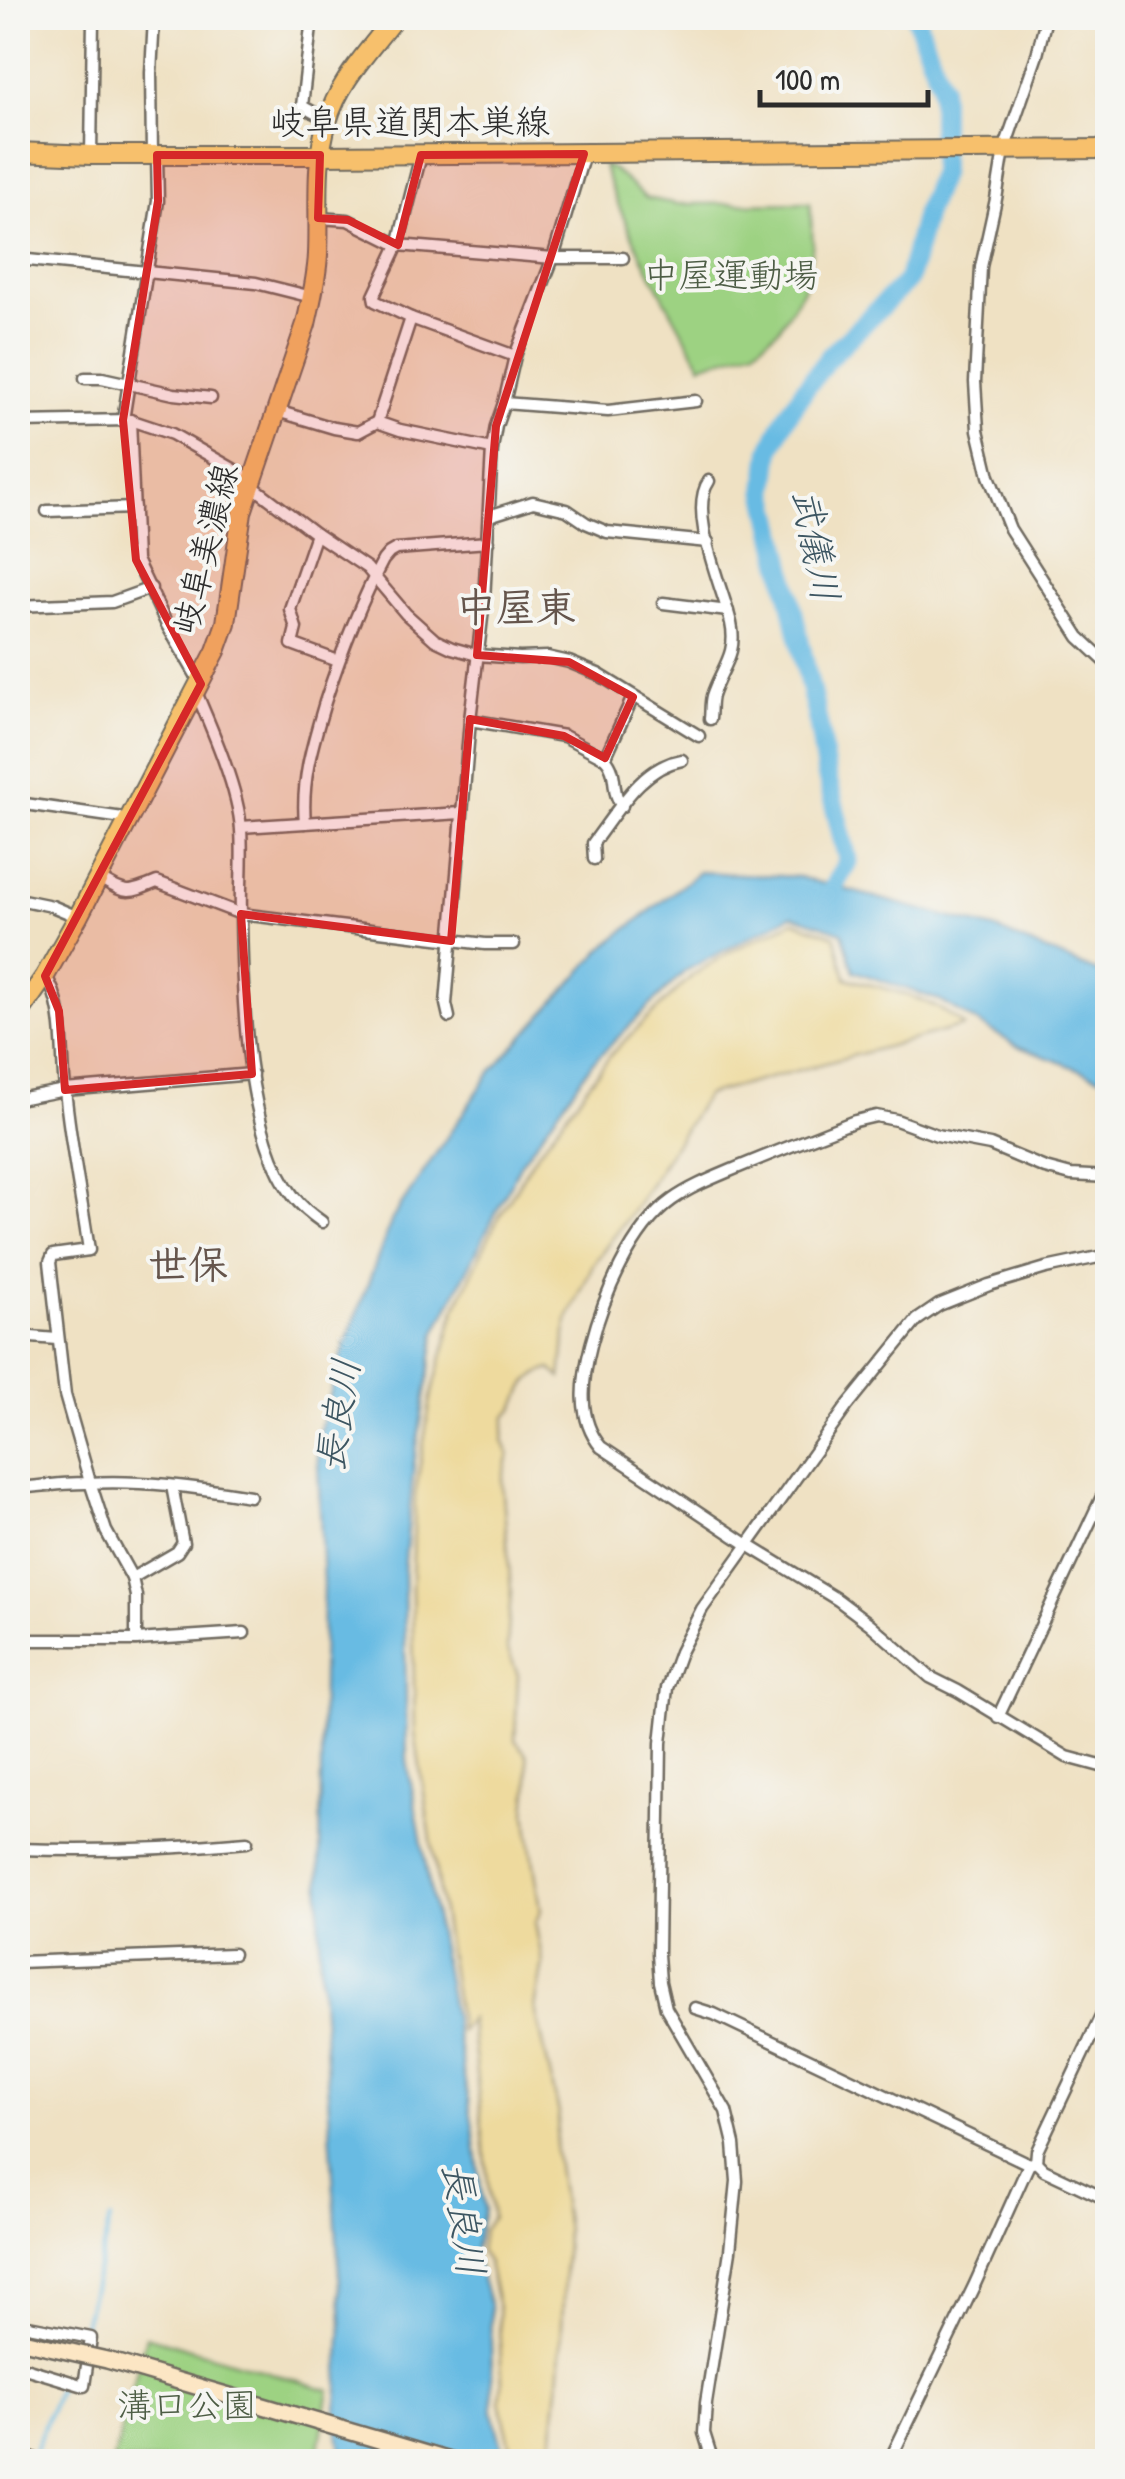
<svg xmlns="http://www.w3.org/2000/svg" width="1125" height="2479" viewBox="0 0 1125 2479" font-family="'Patrick Hand','Klee One',sans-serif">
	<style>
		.green { fill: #9dd282; stroke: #647e56; stroke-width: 2.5 }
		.sand { fill: #eeda9e; stroke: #8c8264; stroke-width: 2.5 }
		.water { fill: #67bbe3; stroke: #497387; stroke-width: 2.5 }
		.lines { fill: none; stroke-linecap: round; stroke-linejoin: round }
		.stream { stroke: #67bbe3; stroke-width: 4 }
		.river { stroke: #67bbe3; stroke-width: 20 }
		.minor-casing { stroke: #706b60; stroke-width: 15 }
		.primary-casing { stroke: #706b60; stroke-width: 22 }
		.minor { stroke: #fff; stroke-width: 10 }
		.primary { stroke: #f7c06c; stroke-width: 18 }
		.secondary-bridge-casing { stroke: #706b60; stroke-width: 20; stroke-linecap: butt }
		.secondary-bridge { stroke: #fce6c4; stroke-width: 15 }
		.marked { fill: #d62828; fill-opacity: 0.2; stroke: #d62828; stroke-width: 8; stroke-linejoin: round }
		.labels { text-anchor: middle; stroke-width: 8; stroke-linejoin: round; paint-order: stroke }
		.street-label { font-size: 35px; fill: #2b2b2b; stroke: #f6f6f2 }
		.park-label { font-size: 35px; fill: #4d5d45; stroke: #f6f6f2 }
		.water-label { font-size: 38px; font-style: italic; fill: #3d5662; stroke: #f6f6f2 }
		.quarter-label { font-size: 40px; font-weight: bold; fill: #65554c; stroke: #f6f6f2 }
	</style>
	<rect width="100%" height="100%" fill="#f6f6f2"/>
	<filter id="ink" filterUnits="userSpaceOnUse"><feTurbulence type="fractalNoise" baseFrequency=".01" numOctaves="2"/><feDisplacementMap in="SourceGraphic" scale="20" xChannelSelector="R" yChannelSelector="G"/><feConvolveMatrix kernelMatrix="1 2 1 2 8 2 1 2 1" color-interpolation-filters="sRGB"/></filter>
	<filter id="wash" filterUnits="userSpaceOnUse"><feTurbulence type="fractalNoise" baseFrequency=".0048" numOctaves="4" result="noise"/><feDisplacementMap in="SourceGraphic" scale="40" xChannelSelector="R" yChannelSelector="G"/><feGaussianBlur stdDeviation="2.25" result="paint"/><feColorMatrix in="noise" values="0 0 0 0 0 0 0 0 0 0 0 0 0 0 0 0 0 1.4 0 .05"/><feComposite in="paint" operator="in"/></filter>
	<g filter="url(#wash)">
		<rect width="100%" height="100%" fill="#efe1c3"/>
		<!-- green -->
		<g class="green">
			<path d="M603 165 614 170 646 198 678 204 810 203 813 244 803 289 779 329 756 348 701 365C665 299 627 236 603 165Z"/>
			<path d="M146 2336 329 2390 317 2461 113 2462Z"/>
		</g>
		<!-- sand -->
		<path class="sand" d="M794 921 835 936 846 978C887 990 932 997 964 1026L706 1095 638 1203 593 1265 567 1321 561 1378 551 1369C514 1380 529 1397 506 1416L503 1440 509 1455 502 1481 511 1590 507 1648 518 1675 515 1740 527 1755 529 1781 526 1812 541 1910 535 1923 543 1963 535 2008 559 2113 555 2151 566 2230 560 2371 550 2461H514L500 2401 502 2382 498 2308 488 2263 480 2250 483 2231 492 2218 470 2019 460 2031 415 1733 412 1589 415 1495 431 1398 455 1310 494 1226 533 1159 613 1052 693 975 731 951Z"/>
		<!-- water -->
		<path class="water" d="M699 872 799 877 994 929 1107 976V1080L1017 1046 939 1000 854 971 842 932 792 915 685 971 592 1063 521 1163 436 1332 414 1463 404 1572 407 1761 472 2121 484 2210 474 2252 490 2306 493 2413 506 2461H375L372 2451 357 2461H345L336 2423 342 2322 319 1949 323 1583 317 1440 342 1354 392 1219 490 1073 603 948Z"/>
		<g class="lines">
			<!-- stream -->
			<g class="stream">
				<path d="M82 2333 110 2220"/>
				<path d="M33 2455 60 2384"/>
			</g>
			<!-- river -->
			<path class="river" d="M829 896 848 861 826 772 819 727 766 490 771 449 784 421 804 390 830 356 908 280 925 213 941 172V85L916 18"/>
		</g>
	</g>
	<g filter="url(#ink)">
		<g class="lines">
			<defs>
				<g id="minor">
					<path d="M312 18 302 106 327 120"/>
					<path d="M1046 18 1037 55 1004 150 996 199 981 267 975 382 978 430 989 476 1010 529 1079 637 1108 664"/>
					<path d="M91 155 93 18"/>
					<path d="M152 155 151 73 154 18"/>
					<path d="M421 155 398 245 553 258H623"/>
					<path d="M318 218 348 220 398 245 374 296 375 301 411 318 515 356"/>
					<path d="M18 259 256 283 312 297"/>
					<path d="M85 378H102L174 394 211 398"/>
					<path d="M504 403 608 411 696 401"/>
					<path d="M277 411 334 428 358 432 377 422 400 430 492 449"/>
					<path d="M123 420 158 201 157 155"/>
					<path d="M130 420 136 560 167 625 200 682"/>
					<path d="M18 422 130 420 172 434 242 474 251 485 316 534 367 568 406 614 435 640 452 648 477 655 520 658 547 657 569 662 598 674 699 736"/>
					<path d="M377 422 411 318"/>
					<path d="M709 481C687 512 723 588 731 623 738 655 721 668 712 696 710 703 711 712 710 719"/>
					<path d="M47 511 134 508"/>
					<path d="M489 516 533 502 567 510 586 523 607 532 708 542"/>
					<path d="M316 534 290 609 296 628 292 644 338 661"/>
					<path d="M663 603 728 611"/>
					<path d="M18 606 112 602 151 588"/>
					<path d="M196 692C212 729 239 791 241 830 243 858 240 886 241 914 242 993 245 1135 294 1197 302 1207 312 1215 322 1222"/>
					<path d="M470 720 564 736 605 758 633 697"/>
					<path d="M605 758C619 772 610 792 622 806"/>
					<path d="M18 803 130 819"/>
					<path d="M305 823C301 780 313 743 325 702 341 653 359 605 383 560L389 553 396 549 488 542"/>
					<path d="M241 827 461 813"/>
					<path d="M594 859 593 843C617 812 641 767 682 760"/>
					<path d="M99 878C127 894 126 895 157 882L241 914 485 944H514"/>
					<path d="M18 899 52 906 78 917"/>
					<path d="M449 1017 446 1004 470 720 484 601 492 449 496 426 504 403 515 356 553 258 584 154"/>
					<path d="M18 1099 65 1090 252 1074"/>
					<path d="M1108 1177 1071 1175 1045 1168 990 1145 937 1135 896 1120 876 1116 855 1121C812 1138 769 1154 727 1172 708 1180 689 1188 672 1200 631 1229 603 1298 591 1345 582 1380 577 1419 601 1447L748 1545 838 1600 870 1624 930 1677 958 1691 1067 1757 1108 1768"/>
					<path d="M18 1336 57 1339"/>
					<path d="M18 1488C41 1486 64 1483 87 1483 141 1480 196 1487 250 1496"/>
					<path d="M132 1578 177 1552 183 1543 172 1486"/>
					<path d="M18 1640H136V1596L132 1578 106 1531 90 1482 65 1395 50 1262 53 1255 89 1250C81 1196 70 1143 65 1089 61 1055 66 1003 45 976"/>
					<path d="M136 1640 244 1633"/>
					<path d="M998 1717 1108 1484"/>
					<path d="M18 1849C95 1852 170 1849 247 1842"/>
					<path d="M18 1962 233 1954"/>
					<path d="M695 2008 714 2014 1029 2164 1036 2162"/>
					<path d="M1036 2162 1037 2151 1108 2001"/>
					<path d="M1036 2162 1044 2170 1108 2200"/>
					<path d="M18 2324 91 2338 84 2386 18 2366"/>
					<path d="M18 2456H29L42 2462"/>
					<path d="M713 2462 704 2433 706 2403 730 2251 737 2181 734 2144 726 2111 666 2008 660 1982 658 1954 661 1743 667 1688 680 1652 702 1609 848 1405 917 1320 939 1305 989 1285 1046 1268 1108 1255"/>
					<path d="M889 2462 974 2286 1029 2164"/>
				</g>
				<g id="primary">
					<path d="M18 152 91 155H320L1108 149"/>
					<path d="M18 1015 45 976 78 917 216 651 226 623 242 512 306 324C311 301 317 278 318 254 320 211 314 165 327 122 338 82 370 50 394 18"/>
				</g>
			</defs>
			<!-- minor casing -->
			<use href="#minor" class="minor-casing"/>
			<!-- primary casing -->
			<use href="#primary" class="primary-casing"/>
			<!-- minor -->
			<use href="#minor" class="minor"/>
			<!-- primary -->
			<use href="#primary" class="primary"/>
			<defs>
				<path id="secondary-bridge" d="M18 2340 107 2360 454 2462"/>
			</defs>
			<!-- secondary-bridge casing -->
			<use href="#secondary-bridge" class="secondary-bridge-casing"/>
			<!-- secondary-bridge -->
			<use href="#secondary-bridge" class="secondary-bridge"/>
		</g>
	</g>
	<!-- marked area -->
	<path class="marked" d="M584 154 496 426 477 655 569 662 633 697 605 758 564 736 470 719 451 941 241 914 252 1074 65 1090 59 1011 45 976 201 684 136 560 123 420 158 201 157 155H320L318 218 348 220 398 245 421 155Z"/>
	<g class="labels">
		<!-- street labels -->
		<g class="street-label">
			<text x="410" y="134">岐阜県道関本巣線</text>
			<text transform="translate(205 549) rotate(-76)" y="12">岐阜美濃線</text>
		</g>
		<!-- park labels -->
		<g class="park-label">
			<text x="731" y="287">中屋運動場</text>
			<text x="187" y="2417">溝口公園</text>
		</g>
		<!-- water labels -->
		<g class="water-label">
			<text transform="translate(816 545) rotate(79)" y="13">武儀川</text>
			<text transform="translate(338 1415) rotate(-81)" y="13">長良川</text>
			<text transform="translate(464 2219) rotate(82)" y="13">長良川</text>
		</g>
		<!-- quarter labels -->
		<g class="quarter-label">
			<text x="516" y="621">中屋東</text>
			<text x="188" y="1278">世保</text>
		</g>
	</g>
	<!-- margin -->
	<rect width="1125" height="2479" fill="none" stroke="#f6f6f2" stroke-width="60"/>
	<!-- scale -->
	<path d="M760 90v15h168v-15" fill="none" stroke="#2b2b2b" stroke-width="5"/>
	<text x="775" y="90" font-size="30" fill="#2b2b2b" stroke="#f6f6f2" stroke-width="8" paint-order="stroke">100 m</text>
</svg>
